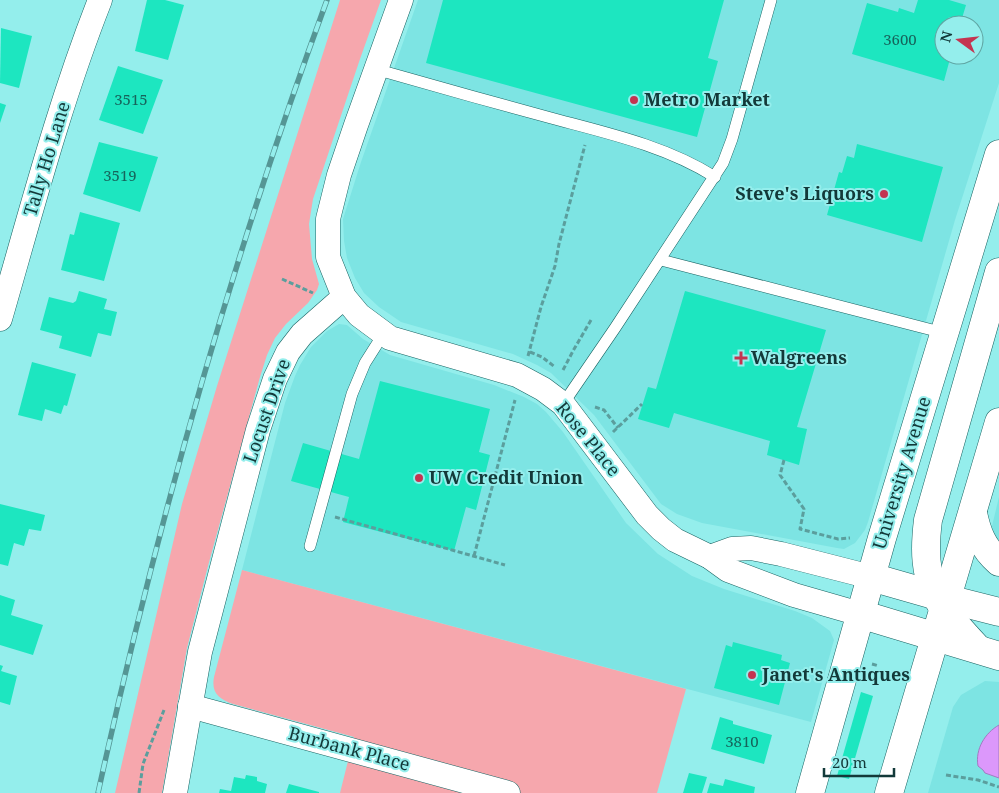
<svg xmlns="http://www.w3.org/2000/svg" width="999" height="793" viewBox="0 0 999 793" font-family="'Noto Serif',serif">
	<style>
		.built { fill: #7de4e3; fill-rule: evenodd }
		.green { fill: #f6a7ad }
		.water { fill: #dc98fb; stroke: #a07cc1 }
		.building { fill: #1de6c0 }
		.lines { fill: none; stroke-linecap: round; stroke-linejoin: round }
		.service-casing { stroke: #196362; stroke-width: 12 }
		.minor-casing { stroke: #196362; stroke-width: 25 }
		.secondary-casing { stroke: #196362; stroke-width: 29 }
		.primary-casing { stroke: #196362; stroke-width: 29 }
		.path { stroke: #5b9e9d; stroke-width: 3; stroke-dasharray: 5 2.5; stroke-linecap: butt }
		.service { stroke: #fff; stroke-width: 11 }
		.minor { stroke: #fff; stroke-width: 24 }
		.secondary { stroke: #fff; stroke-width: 28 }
		.primary { stroke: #fff; stroke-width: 28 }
		.rail-casing { stroke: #559695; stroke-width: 5.5 }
		.rail { stroke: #94eeec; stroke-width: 4; stroke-dasharray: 11; stroke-linecap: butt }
		.poi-dot { fill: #c43450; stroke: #94eeec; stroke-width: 2 }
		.labels { text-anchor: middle; stroke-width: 4; stroke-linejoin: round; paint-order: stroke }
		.number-label { font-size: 15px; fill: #16645b }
		.poi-label { font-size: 18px; font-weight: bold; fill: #133939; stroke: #94eeec; text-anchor: start }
		.street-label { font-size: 18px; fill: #133939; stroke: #94eeec }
	</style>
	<rect width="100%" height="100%" fill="#94eeec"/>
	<!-- built -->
	<g class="built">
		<path d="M418 0H999V83L955 220 868 522 865 530 855 543 844 549 837 548 702 523 677 514 661 504 594 415 551 373 537 365 513 354 401 322 379 307 364 293 355 278 347 258 344 241 343 219 361 162ZM944 25H974V55H944Z"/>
		<path d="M339 324 347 325 363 339 390 355 494 385 524 397 537 404 546 412 563 432 626 523 658 554 692 576 724 589 795 611 812 618 830 631 834 640 811 722 242 570 285 403 295 376 300 365 311 347 327 331Z"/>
		<path d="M999 497V547L992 530V526Z"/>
		<path d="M985 681 999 682V793H928L953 707 961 695Z"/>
	</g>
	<!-- green -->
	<g class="green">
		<path d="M340 0H381L360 59 313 199 309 224 312 259 319 284 317 290 308 303 286 324 275 338 267 355 260 377 208 566 187 648 162 793H115L182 504 217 386Z"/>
		<path d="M242 570 686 689 657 793H340L354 737 233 704C219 699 211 693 214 677Z"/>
	</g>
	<!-- water -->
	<path class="water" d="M999 725V778L985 773 983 770 978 766C975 749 985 733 999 725Z"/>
	<!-- building -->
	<g class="building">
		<path d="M147 0H165L184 5 168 60 135 51Z"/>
		<path d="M443 0H724L708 58 718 61 697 137 426 63Z"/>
		<path d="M918 0H949L966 5 960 25H944V55H951L944 81 852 54 867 3 898 12 899 8 914 13Z"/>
		<path d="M1 28 32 36 19 88 0 83Z"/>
		<path d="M118 66 163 80 143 134 99 120Z"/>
		<path d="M0 103 6 105 0 123Z"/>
		<path d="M99 142 158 157 140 212 83 194Z"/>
		<path d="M857 144 943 167 922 242 827 215 839 172 842 173 847 156 854 158Z"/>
		<path d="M80 212 120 223 104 281 61 270 70 234 74 235Z"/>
		<path d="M79 291 107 299 104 309 117 312 111 336 98 333 91 357 59 348 62 336 40 330 49 297 73 303 76 301Z"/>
		<path d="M685 291 826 330 797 427 807 429 799 465 767 455 770 441 674 413 669 428 638 419 648 387 656 389Z"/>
		<path d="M32 362 76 374 67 406 64 405 61 414 45 409 42 421 18 415Z"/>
		<path d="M380 381 490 409 479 452 490 455 476 510 466 507 454 551 343 522 349 497 291 481 303 443 359 459Z"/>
		<path d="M0 504 45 515 41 531 29 529 24 546 14 543 8 566 0 564Z"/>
		<path d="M0 595 15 600 11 615 43 625 33 655 0 645Z"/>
		<path d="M733 642 782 655 781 660 790 663 779 705 714 688 726 645 732 647Z"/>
		<path d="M0 665 3 666 1 671 17 676 10 705 0 702Z"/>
		<path d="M861 692 873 696 849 779 837 776Z"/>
		<path d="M720 717 733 721V724L772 735 764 764 711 749Z"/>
		<path d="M689 773 707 777 702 793H683Z"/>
		<path d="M246 775 257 777V781L267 784 265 793H219L220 789 231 791 234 777 245 779Z"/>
		<path d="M725 779 755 787 754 793H707L710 783 723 786Z"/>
		<path d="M289 784 319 792V793H286Z"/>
	</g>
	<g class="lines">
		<defs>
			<g id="service">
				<path d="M375 69C434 86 492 102 551 118 607 133 666 146 715 177"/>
				<path d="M661 260 944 333"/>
				<path d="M563 404 615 328 723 163 732 139 771 0"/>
				<path d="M310 546 352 394 365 363 384 333"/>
			</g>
			<g id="minor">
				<path d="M401 0 356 125 339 175 328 219V257L344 297 359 315 390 338 517 375 543 389 563 404 647 515 661 529 675 540 710 557 728 570 794 595 860 614"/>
				<path d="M0 319C31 212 59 104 100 0"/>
				<path d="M710 557 732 549 751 548 781 554 871 577"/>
				<path d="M190 706 508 793"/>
				<path d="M175 793 200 652 258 430 275 379 288 352 302 334 344 297"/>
			</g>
			<g id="secondary">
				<path d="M973 513C977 533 983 548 999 562"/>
				<path d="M871 577 948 599 999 612"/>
				<path d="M860 614 999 656"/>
			</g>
			<g id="primary">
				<path d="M978 649C936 604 920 584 928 520L999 272"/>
				<path d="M810 793 882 538 999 154"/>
				<path d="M889 793 999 422"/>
			</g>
		</defs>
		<!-- service casing -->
		<use href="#service" class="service-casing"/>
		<!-- minor casing -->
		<use href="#minor" class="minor-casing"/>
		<!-- secondary casing -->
		<use href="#secondary" class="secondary-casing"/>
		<!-- primary casing -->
		<use href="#primary" class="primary-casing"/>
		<!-- path -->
		<g class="path">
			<path d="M282 279 313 293"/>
			<path d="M530 352 542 357 555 367"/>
			<path d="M528 356 541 307 555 266 559 244 585 145"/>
			<path d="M563 370 573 351 591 320"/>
			<path d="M595 407 604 410 618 428"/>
			<path d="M613 432 642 404"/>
			<path d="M784 460 780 475 804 509 800 529 838 539 850 538"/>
			<path d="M335 517 505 565"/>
			<path d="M474 556 515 400"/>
			<path d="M872 664 879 666"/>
			<path d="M946 775 978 780 999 787"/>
			<path d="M139 793 143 764 164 710"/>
		</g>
		<!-- service -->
		<use href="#service" class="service"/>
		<!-- minor -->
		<use href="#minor" class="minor"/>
		<!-- secondary -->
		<use href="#secondary" class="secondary"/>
		<!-- primary -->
		<use href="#primary" class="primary"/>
		<defs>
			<path id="rail" d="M98 793C157 524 232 258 327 0"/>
		</defs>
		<!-- rail casing -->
		<use href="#rail" class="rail-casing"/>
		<!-- rail -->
		<use href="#rail" class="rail"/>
	</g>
	<!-- markers -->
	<g class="poi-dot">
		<circle cx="634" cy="100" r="5"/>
		<circle cx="884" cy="194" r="5"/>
		<path d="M738.5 350.5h5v5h5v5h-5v5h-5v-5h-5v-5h5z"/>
		<circle cx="419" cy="478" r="5"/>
		<circle cx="752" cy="675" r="5"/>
	</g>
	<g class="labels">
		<!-- number labels -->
		<g class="number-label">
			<text x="900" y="45">3600</text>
			<text x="131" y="105">3515</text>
			<text x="120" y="181">3519</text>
			<text x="742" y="747">3810</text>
		</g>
		<!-- poi labels -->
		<g class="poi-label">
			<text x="644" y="106">Metro Market</text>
			<text x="874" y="200" text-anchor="end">Steve's Liquors</text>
			<text x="751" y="364">Walgreens</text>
			<text x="429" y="484">UW Credit Union</text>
			<text x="762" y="681">Janet's Antiques</text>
		</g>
		<!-- street labels -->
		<g class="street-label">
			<text transform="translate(47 159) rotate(-73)" y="6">Tally Ho Lane</text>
			<text transform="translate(267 411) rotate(-71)" y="6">Locust Drive</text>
			<text transform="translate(588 439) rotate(51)" y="6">Rose Place</text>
			<text transform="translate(902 473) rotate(-73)" y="6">University Avenue</text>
			<text transform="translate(349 749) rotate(15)" y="6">Burbank Place</text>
		</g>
	</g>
	<!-- north arrow -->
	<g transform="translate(959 40) rotate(285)"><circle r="24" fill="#94eeec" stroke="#60a6a4"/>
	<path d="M0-4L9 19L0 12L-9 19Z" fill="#c43450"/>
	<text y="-8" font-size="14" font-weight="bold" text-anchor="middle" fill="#133939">N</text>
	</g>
	<!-- scale -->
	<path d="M824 768v8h70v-8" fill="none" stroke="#133939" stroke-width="2.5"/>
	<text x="832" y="768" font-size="15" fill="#133939" stroke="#94eeec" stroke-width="4" paint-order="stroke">20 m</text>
</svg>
